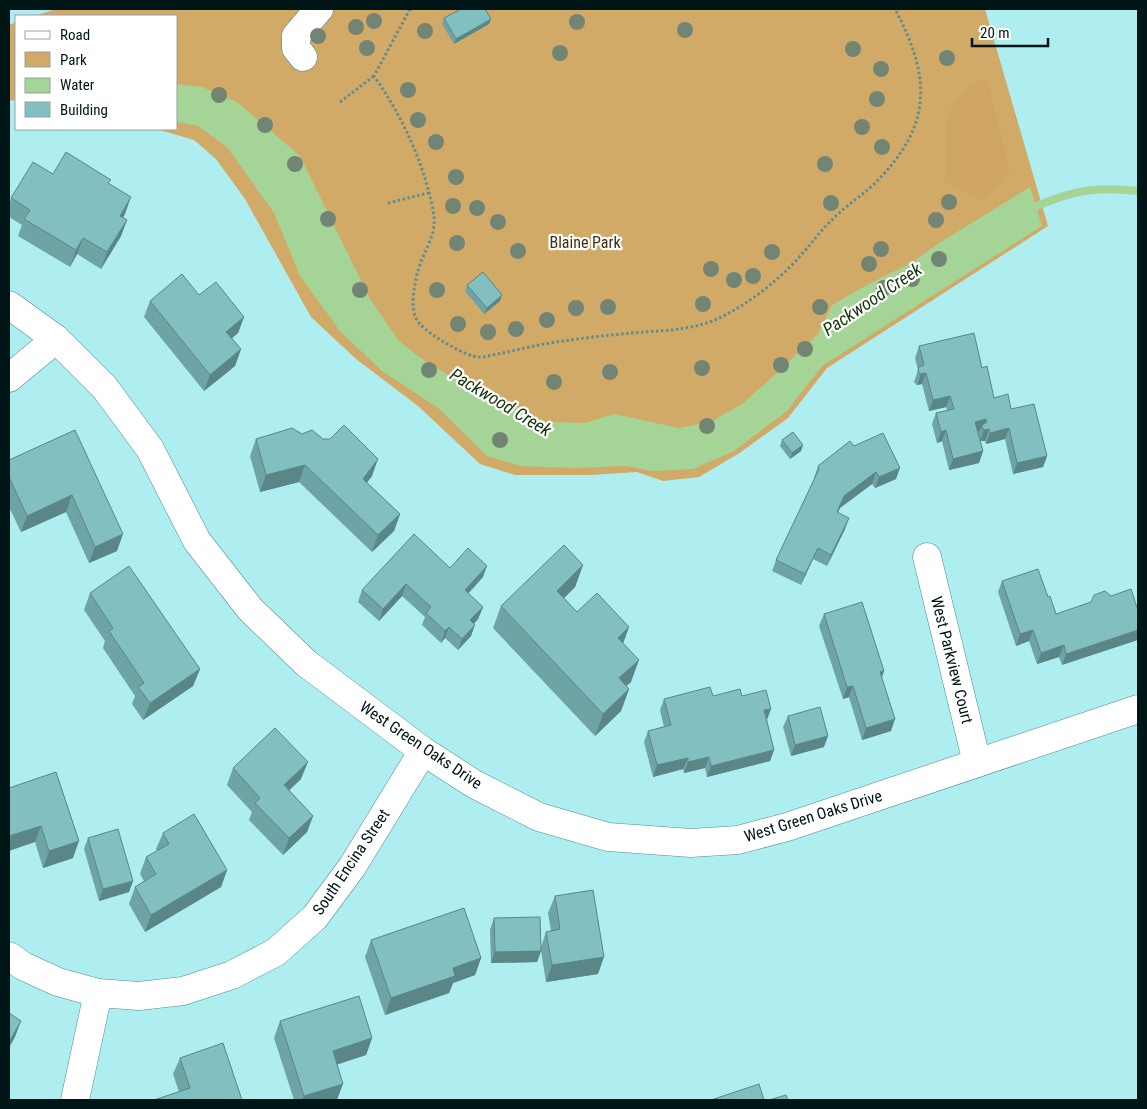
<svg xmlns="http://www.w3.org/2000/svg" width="1147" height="1109" font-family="'Roboto Condensed',sans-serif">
  <rect width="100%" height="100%" fill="#aeeef0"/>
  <!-- green -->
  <g fill="#d2aa68">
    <path d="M56 9H985L1048 226 827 368 788 418 738 454 699 477 663 481 637 472 591 475H515L480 464 418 406 356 359 311 317 245 199 216 159 194 140 156 129H176V16H34Z"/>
    <path d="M16 22V101L9 100V25Z"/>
  </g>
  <!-- forest -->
  <path fill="#cea561" d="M981 79 988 81 1010 170 983 201 945 183 947 120 953 103Z"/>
  <!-- water -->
  <path fill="#a4d496" d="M176 84 202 87 237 102 300 156 370 299 399 341 422 359 466 386 547 422 585 423 614 414 679 428 712 421 742 404 776 374 818 334 832 305 865 286 911 263 939 243 1030 187 1042 226 822 366 787 411 734 451 693 469 653 471 626 466 574 468 520 466 487 456 438 408 382 371 340 331 300 276 274 213 227 147 198 126 176 122Z"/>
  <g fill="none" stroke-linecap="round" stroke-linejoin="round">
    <!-- stream -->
    <path stroke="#a4d496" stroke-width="8" d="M1028 210C1070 191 1093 186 1138 191"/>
    <defs>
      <g id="minor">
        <path d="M303 57 296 48V36L319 9"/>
        <path d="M9 305 56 339 105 388 150 449 197 541 250 609 306 663 423 751 474 784 539 817 608 837 691 843 738 840 787 827 1138 709"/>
        <path d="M9 378 56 339"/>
        <path d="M927 557 977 763"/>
        <path d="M9 956 23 966 58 982 98 993 139 996 183 991 232 975 276 952 315 917 352 867 423 751"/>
        <path d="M75 1100 98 993"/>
      </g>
    </defs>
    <!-- minor casing -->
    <use href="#minor" stroke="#4f8d8f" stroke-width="29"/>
    <!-- path -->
    <g stroke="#618d8f" stroke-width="3" stroke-dasharray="2.5 2.5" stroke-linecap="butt">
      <path d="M410 9 374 76C400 113 419 153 430 196 432 205 435 216 434 225 433 238 425 251 421 262 416 275 414 287 413 301 413 309 414 318 420 324 428 334 466 357 479 357 487 357 495 354 503 353 520 349 538 345 556 342 585 338 615 334 644 332 672 330 700 329 725 315 754 300 781 278 802 254 812 243 820 231 831 221 845 206 862 196 876 182 933 125 931 77 895 9"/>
      <path d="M340 102 374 76"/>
      <path d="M388 203 428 193"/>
    </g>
    <!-- minor -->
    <use href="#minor" stroke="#fff" stroke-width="28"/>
  </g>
  <!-- trees -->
  <g fill="#728575">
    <circle cx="374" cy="21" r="8"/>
    <circle cx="577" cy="22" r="8"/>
    <circle cx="356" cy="27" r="8"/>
    <circle cx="685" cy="30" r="8"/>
    <circle cx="425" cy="31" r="8"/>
    <circle cx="318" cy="36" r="8"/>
    <circle cx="367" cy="48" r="8"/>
    <circle cx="853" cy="49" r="8"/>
    <circle cx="560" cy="53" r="8"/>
    <circle cx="947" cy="58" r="8"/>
    <circle cx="881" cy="69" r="8"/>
    <circle cx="408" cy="90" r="8"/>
    <circle cx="219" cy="95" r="8"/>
    <circle cx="877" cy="99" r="8"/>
    <circle cx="418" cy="120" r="8"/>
    <circle cx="265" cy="125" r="8"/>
    <circle cx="862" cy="127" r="8"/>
    <circle cx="436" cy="142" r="8"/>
    <circle cx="882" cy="147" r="8"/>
    <circle cx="295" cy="164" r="8"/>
    <circle cx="825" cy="164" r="8"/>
    <circle cx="456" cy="177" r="8"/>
    <circle cx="949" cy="202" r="8"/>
    <circle cx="831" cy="203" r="8"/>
    <circle cx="453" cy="206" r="8"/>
    <circle cx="477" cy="208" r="8"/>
    <circle cx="328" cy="219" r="8"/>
    <circle cx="936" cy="220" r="8"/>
    <circle cx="498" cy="222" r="8"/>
    <circle cx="457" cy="243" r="8"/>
    <circle cx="881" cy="249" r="8"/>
    <circle cx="518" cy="251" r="8"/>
    <circle cx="772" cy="252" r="8"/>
    <circle cx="939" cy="259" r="8"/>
    <circle cx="869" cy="264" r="8"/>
    <circle cx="711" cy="269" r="8"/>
    <circle cx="753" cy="276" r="8"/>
    <circle cx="912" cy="279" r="8"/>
    <circle cx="734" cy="280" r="8"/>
    <circle cx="884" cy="288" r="8"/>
    <circle cx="360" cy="290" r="8"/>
    <circle cx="437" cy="290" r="8"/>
    <circle cx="703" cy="304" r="8"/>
    <circle cx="608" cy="307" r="8"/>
    <circle cx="820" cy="307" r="8"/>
    <circle cx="576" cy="308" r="8"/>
    <circle cx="547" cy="320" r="8"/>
    <circle cx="458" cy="324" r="8"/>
    <circle cx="516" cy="329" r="8"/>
    <circle cx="488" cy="332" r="8"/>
    <circle cx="805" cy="349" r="8"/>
    <circle cx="781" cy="365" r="8"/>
    <circle cx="702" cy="368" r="8"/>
    <circle cx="429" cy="370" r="8"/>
    <circle cx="610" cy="372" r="8"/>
    <circle cx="554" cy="382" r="8"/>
    <circle cx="707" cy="426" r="8"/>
    <circle cx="500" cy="440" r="8"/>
  </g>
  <!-- wall -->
  <g fill="#6fa4a6">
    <path d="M444 18 491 19 489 24 454 44 442 24Z"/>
    <path d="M53 174 109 184 125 214 123 217 127 220 121 236 101 269 77 254 70 267 18 236 22 225 9 217V206L11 198Z"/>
    <path d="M467 285 500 301 484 314 465 291Z"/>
    <path d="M199 295 244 317 238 333 232 338 241 349 235 366 204 391 144 317 150 301Z"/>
    <path d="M919 346 982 368 994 398 1011 409 1047 456 1043 467 1013 474 1005 439 986 444 985 441H980L983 451 979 463 949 470 942 441 937 443 932 424 936 413 947 410 946 407 929 411 922 384 917 385 914 382 918 370 915 358Z"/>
    <path d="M75 430 117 551 89 563 66 512 21 532 9 507V460Z"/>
    <path d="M302 434 323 439 372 476 367 483 400 514 394 531 372 552 299 482 260 492 250 456 256 439Z"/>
    <path d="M782 440 803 445 801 451 790 459 780 446Z"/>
    <path d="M854 446 896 479 875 488 872 484 840 508 838 512 845 529 827 566 813 559 801 585 772 571 776 560 815 479 814 478 818 466Z"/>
    <path d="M583 565 575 587 564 598 577 612 629 627 623 643 631 682 626 686 629 689 621 711 595 736 493 628 501 606Z"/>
    <path d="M450 568 483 577 468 594 483 607 478 619 474 624 471 636 458 650 445 638 441 643 422 625 425 617 402 596 379 621 358 602 362 590Z"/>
    <path d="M1002 581 1048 597 1056 614 1091 602 1062 665 1059 657 1037 664 1029 641 1016 646 998 592Z"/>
    <path d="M90 593 200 669 193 686 143 720 132 704 135 696 103 648 105 641 84 610Z"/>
    <path d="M824 614 884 671 882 678 891 731 862 740 849 697 843 699 819 626Z"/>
    <path d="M713 696H742L767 720 774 750 770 761 707 777 705 768 684 773 683 769 653 777 644 742 648 731 664 727 660 710 664 699Z"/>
    <path d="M788 716 824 747 791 756 783 727Z"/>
    <path d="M233 768 301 779 289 790 313 816 307 832 283 855 249 820 252 812 227 785Z"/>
    <path d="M9 788 73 858 43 868 35 842Z"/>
    <path d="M163 833 227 870 221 887 145 932 129 904 135 887 144 881 140 874 146 857 157 851 156 849Z"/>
    <path d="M88 838 133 881 129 892 99 901 84 849Z"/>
    <path d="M555 896 598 974 546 982 541 951 537 962 491 963 490 930 494 918 541 947 546 932 551 931 548 913Z"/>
    <path d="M371 940 481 958 475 975 453 983 449 993 385 1015 365 957Z"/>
    <path d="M280 1021 372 1038 366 1055 337 1064V1100H294L274 1038Z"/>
    <path d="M180 1058 242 1100 179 1092 173 1074Z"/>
  </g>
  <!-- shaded-wall -->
  <g fill="#5a8687">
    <path d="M491 19 489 24 454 44 456 39Z"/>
    <path d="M131 197 125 214 114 233 120 216Z"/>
    <path d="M127 220 121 236 101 269 107 252Z"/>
    <path d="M83 238 77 254 70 267 76 250Z"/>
    <path d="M502 295 500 301 484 314 487 308Z"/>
    <path d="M244 317 238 333 220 348 226 332Z"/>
    <path d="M241 349 235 366 204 391 210 375Z"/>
    <path d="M926 373 922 384 917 385 921 374Z"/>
    <path d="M950 396 946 407 929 411 933 400Z"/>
    <path d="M986 419 983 428 982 425 980 431 971 433 975 422Z"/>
    <path d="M1009 428 1005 439 986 444 990 433Z"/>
    <path d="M989 429 985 441H980L984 430Z"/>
    <path d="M946 430 942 441 937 443 941 432Z"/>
    <path d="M803 445 801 451 790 459 792 453Z"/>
    <path d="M983 451 979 463 949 470 953 459Z"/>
    <path d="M1047 456 1043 467 1013 474 1017 463Z"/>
    <path d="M378 459 372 476 356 495 363 479Z"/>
    <path d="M305 465 299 482 260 492 266 475Z"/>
    <path d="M900 468 896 479 875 488 879 477Z"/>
    <path d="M876 472 872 484 840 508 833 523 837 512 844 496Z"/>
    <path d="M72 495 66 512 21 532 27 516Z"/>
    <path d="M400 514 394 531 372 552 378 535Z"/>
    <path d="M849 518 845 529 827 566 831 555Z"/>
    <path d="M123 534 117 551 89 563 95 547Z"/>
    <path d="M818 548 813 559 801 585 805 574Z"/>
    <path d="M583 565 575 587 549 613 557 591Z"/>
    <path d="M487 566 483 577 460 602 465 590Z"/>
    <path d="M406 584 402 596 379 621 383 609Z"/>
    <path d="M483 607 478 619 466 632 470 620Z"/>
    <path d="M475 625 471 636 458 650 462 639Z"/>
    <path d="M449 627 445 638 441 643 445 631Z"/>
    <path d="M629 627 621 649 618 638Z"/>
    <path d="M1033 630 1029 641 1016 646 1020 634Z"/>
    <path d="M1138 630V640L1062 665 1066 654Z"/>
    <path d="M1064 645 1059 657 1037 664 1041 653Z"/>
    <path d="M639 660 631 682 611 700 619 678Z"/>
    <path d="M200 669 193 686 143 720 150 703Z"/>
    <path d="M884 671 880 682V672Z"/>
    <path d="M853 686 849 697 843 699 847 687Z"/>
    <path d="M629 689 621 711 595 736 603 714Z"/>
    <path d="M771 709 767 720 764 710Z"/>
    <path d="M895 719 891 731 862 740 866 728Z"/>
    <path d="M828 736 824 747 791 756 795 745Z"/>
    <path d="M774 750 770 761 707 777 711 766Z"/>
    <path d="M709 757 705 768 684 773 688 762Z"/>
    <path d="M688 758 683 769 653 777 657 765Z"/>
    <path d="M308 762 301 779 278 801 284 785Z"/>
    <path d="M313 816 307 832 283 855 289 838Z"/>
    <path d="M41 826 35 842 9 851V836Z"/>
    <path d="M79 841 73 858 43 868 49 851Z"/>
    <path d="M227 870 221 887 145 932 151 915Z"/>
    <path d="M133 881 129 892 99 901 103 889Z"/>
    <path d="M541 951 537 962 491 963 495 952Z"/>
    <path d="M604 957 598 974 546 982 552 965Z"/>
    <path d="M481 958 475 975 453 983 449 993 385 1015 391 998 453 968Z"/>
    <path d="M21 1021 15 1037 9 1048V1042Z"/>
    <path d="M372 1038 366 1055 327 1068 333 1051Z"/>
    <path d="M343 1084 337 1100H302L304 1096Z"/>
  </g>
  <!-- building -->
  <g fill="#81bfc1" stroke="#5a8687">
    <path d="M461 9H485L491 19 456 39 444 18Z"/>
    <path d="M66 152 111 180 108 183 131 197 120 216 127 220 107 252 83 238 76 250 24 219 30 210 11 198 33 162 53 174Z"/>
    <path d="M483 272 502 295 487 308 467 285Z"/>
    <path d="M182 274 199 295 216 282 244 317 226 332 241 349 210 375 150 301Z"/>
    <path d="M974 333 982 368 987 366 994 398 1008 394 1011 409 1034 404 1047 456 1017 463 1009 428 990 433 989 429 984 430 982 427V425L987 422 986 419 975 422 983 451 953 459 946 430 941 432 936 413 954 409 950 396 933 400 926 373 921 374 918 371 919 367 924 365 919 346Z"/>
    <path d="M344 425 378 459 363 479 400 514 378 535 305 465 266 475 256 439 292 428 302 434 312 430 323 439H330Z"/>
    <path d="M75 430 123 534 95 547 72 495 27 516 9 477V460Z"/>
    <path d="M793 432 803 445 792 453 782 440Z"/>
    <path d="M883 433 900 468 879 477 876 472 844 496 837 512 849 518 831 555 818 548 805 574 776 560 819 469 818 466 850 441 854 446Z"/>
    <path d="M414 534 450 568 468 548 487 566 465 590 483 607 470 620 475 625 462 639 449 627 445 631 426 613 431 607 406 584 383 609 362 590Z"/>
    <path d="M564 545 583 565 557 591 577 612 597 593 629 627 618 638 639 660 619 678 629 689 603 714 501 606Z"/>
    <path d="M129 566 200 669 150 703 138 687 144 683 109 631 113 628 90 593Z"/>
    <path d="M1038 569 1048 597 1050 596 1056 614 1091 602 1094 595 1105 591 1111 596 1131 589 1138 611V630L1066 654 1064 645 1041 653 1033 630 1020 634 1002 581Z"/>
    <path d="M862 602 884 671 880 672 895 719 866 728 853 686 847 687 824 614Z"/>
    <path d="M710 687 713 696 740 689 742 696 766 690 771 709 764 710 774 750 711 766 709 757 688 762V758L657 765 648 731 671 725 664 699Z"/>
    <path d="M820 707 828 736 795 745 788 716Z"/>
    <path d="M275 728 308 762 284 785 313 816 289 838 255 803 260 798 233 768Z"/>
    <path d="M56 772 79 841 49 851 41 826 9 836V788Z"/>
    <path d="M194 814 227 870 151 915 135 887 156 874 146 857 169 844 163 833Z"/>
    <path d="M118 829 133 881 103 889 88 838Z"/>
    <path d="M593 890 604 957 552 965 546 932 560 929 555 896Z"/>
    <path d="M464 908 481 958 453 968 455 976 391 998 371 940Z"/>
    <path d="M540 917 541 951 495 952 494 918Z"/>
    <path d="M359 996 372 1038 333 1051 343 1084 304 1096 280 1021Z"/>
    <path d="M9 1013 21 1021 9 1042Z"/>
    <path d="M223 1043 242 1100H154L190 1088 180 1058Z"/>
    <path d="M759 1084 764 1100H711Z"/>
    <path d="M786 1095 788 1100H769Z"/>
  </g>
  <g text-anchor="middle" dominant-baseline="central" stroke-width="4.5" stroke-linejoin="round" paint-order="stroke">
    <!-- park labels -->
    <g font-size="16" fill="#412f11" stroke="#fff">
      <text x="585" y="242">Blaine Park</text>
    </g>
    <!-- street labels -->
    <g font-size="16" fill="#001516" stroke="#fff">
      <text transform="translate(952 660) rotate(76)">West Parkview Court</text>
      <text transform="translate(421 745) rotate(34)">West Green Oaks Drive</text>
      <text transform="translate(813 816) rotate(-17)">West Green Oaks Drive</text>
      <text transform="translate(351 862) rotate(-56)">South Encina Street</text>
    </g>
    <!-- water labels -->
    <g font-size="18" font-style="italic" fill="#15350a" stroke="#fff">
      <text transform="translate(872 299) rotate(-34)">Packwood Creek</text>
      <text transform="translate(501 402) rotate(31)">Packwood Creek</text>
    </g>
  </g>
  <!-- border -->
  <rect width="1147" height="1109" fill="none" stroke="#001516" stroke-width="20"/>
  <!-- legend -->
  <rect x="15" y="15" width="162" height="115" fill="#ffffff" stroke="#99a1a2"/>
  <rect x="25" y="31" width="25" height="8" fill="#ffffff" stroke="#99a1a2"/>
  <text x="60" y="40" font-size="15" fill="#001516">Road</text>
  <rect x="25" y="52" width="25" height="15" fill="#d2aa68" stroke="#99a1a2"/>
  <text x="60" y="65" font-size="15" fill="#001516">Park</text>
  <rect x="25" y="78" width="25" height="15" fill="#a4d496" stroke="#99a1a2"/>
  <text x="60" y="90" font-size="15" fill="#001516">Water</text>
  <rect x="25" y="102" width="25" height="15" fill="#81bfc1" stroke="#99a1a2"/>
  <text x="60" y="115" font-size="15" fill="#001516">Building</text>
  <!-- scale -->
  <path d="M972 38v8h76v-8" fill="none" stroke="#001516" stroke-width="2.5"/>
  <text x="980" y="38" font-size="15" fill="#001516" stroke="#ffffff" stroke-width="4" paint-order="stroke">20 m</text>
</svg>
